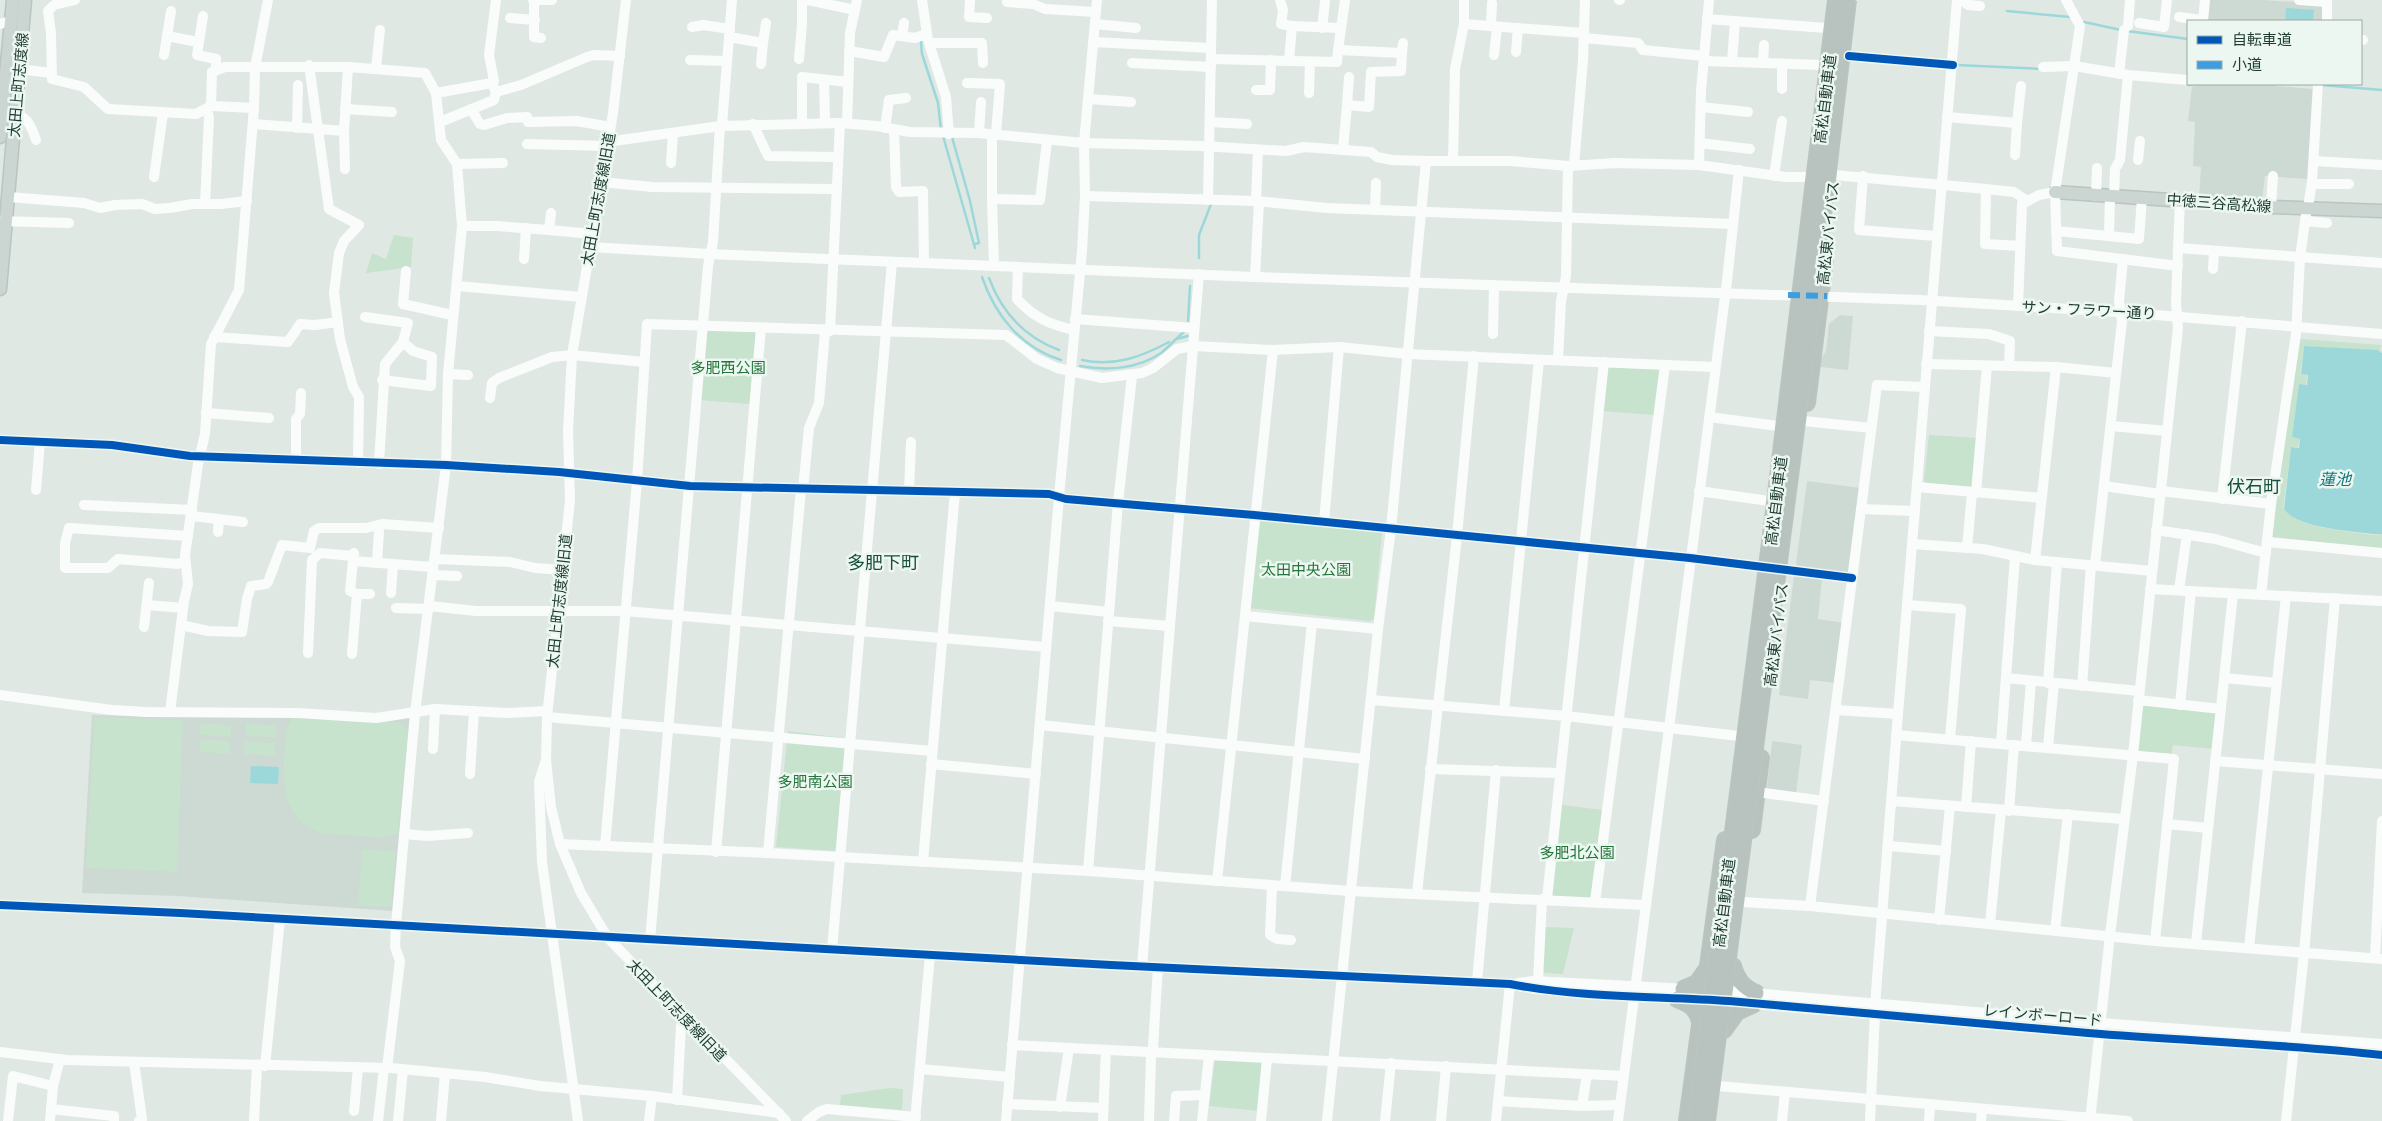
<svg xmlns="http://www.w3.org/2000/svg" width="2382" height="1121" font-family="'PT Sans Narrow','Noto Sans JP',sans-serif">
  <rect width="100%" height="100%" fill="#e0e8e4"/>
  <!-- built -->
  <g fill="#cdd9d3">
    <path d="M2208 0H2263L2324 4 2322 21H2206Z"/>
    <path d="M2201 84H2274L2275 86 2314 89 2309 179 2265 176 2262 202 2199 197 2201 167 2193 166 2195 122 2188 121 2192 87Z"/>
    <path d="M1840 315 1853 316 1848 370 1820 367 1821 359 1826 351 1829 324Z"/>
    <path d="M1807 481 1861 488 1850 573 1799 567 1796 564Z"/>
    <path d="M1794 576 1822 578 1818 619 1844 623 1836 683 1810 680 1808 699 1779 695Z"/>
    <path d="M92 715 188 717H411L393 911 178 896 82 893Z"/>
    <path d="M1772 741 1802 745 1796 794 1770 791 1767 788Z"/>
  </g>
  <!-- green -->
  <g fill="#c7e2cd">
    <path d="M394 235 413 238 411 267 366 273 372 253 386 259Z"/>
    <path d="M709 330 755 332 757 334 750 404 700 400 705 334Z"/>
    <path d="M2300 339 2382 345 2380 349 2382 352 2304 346 2300 374 2307 375 2306 385 2299 384 2292 437 2300 439 2298 447H2291L2283 508C2296 529 2349 531 2372 535L2382 534V549L2272 537 2297 341Z"/>
    <path d="M1606 364 1660 368 1654 415 1602 411Z"/>
    <path d="M1929 435 1978 438 1974 485 1970 487 1927 483 1924 481Z"/>
    <path d="M1263 519 1382 532 1374 619 1370 621 1249 608 1259 521Z"/>
    <path d="M2145 705 2217 713 2213 749 2173 745 2171 756 2140 752 2135 750 2140 707Z"/>
    <path d="M94 717 183 720 177 872 86 868Z"/>
    <path d="M292 718 401 722 408 731 398 832C388 841 373 837 361 836 348 835 332 836 319 832 287 823 282 787 284 759 285 744 284 731 292 718Z"/>
    <path d="M201 723 231 725V737L200 735Z"/>
    <path d="M246 724 277 725 276 738 246 736Z"/>
    <path d="M788 731 852 739 837 851 776 847Z"/>
    <path d="M200 739 230 741V754L199 752Z"/>
    <path d="M245 741 275 743V756L244 754Z"/>
    <path d="M1562 805 1603 810 1590 899 1556 898 1551 894Z"/>
    <path d="M362 849 396 851 391 907 358 906Z"/>
    <path d="M1544 927 1574 928 1563 974 1545 973 1541 970Z"/>
    <path d="M1215 1060 1261 1062 1264 1066 1259 1111 1209 1106Z"/>
    <path d="M890 1088 903 1089 902 1110 840 1105 841 1095Z"/>
  </g>
  <!-- water -->
  <g fill="#9cd8da">
    <path d="M2286 8 2314 10 2313 21H2285Z"/>
    <path d="M2304 346 2377 350 2382 353V534H2372C2349 531 2296 528 2284 509L2291 447 2299 448 2300 439 2292 437 2299 384 2307 385 2308 375 2301 374Z"/>
    <path d="M251 766 279 767 278 784 250 783Z"/>
  </g>
  <g fill="none" stroke-linecap="round" stroke-linejoin="round">
    <!-- stream -->
    <g stroke="#9cd8da" stroke-width="2.5">
      <path d="M2007 11 2070 17"/>
      <path d="M2084 22 2121 30"/>
      <path d="M2127 31 2188 39"/>
      <path d="M921 42 922 54 938 103 941 130"/>
      <path d="M1957 65 2042 69"/>
      <path d="M2189 85 2195 84"/>
      <path d="M2322 85 2382 90"/>
      <path d="M943 136 975 248"/>
      <path d="M952 137 970 201 979 243 975 244"/>
      <path d="M1199 258V235L1211 204"/>
      <path d="M982 277C995 315 1021 348 1061 360"/>
      <path d="M989 278C1002 313 1024 337 1059 350"/>
      <path d="M1188 321 1190 286"/>
      <path d="M1176 339 1188 336"/>
      <path d="M1082 360C1114 367 1141 357 1169 342"/>
      <path d="M1080 366C1107 371 1138 369 1161 353 1169 347 1176 338 1184 332"/>
    </g>
    <defs>
      <g id="major">
        <path d="M0 137 13 0"/>
        <path d="M2055 192 2271 207 2382 211"/>
        <path d="M0 289 25 0"/>
      </g>
      <g id="highway">
        <path d="M1807 403 1825 260"/>
        <path d="M1752 830 1761 758"/>
        <path d="M1733 966C1737 980 1743 987 1756 993"/>
        <path d="M1683 989 1697 983 1706 970"/>
        <path d="M1677 999C1690 1004 1696 1008 1700 1021"/>
        <path d="M1724 1030 1737 1012 1754 1004"/>
        <path d="M1687 1121 1725 840"/>
      </g>
    </defs>
    <!-- major casing -->
    <use href="#major" stroke="#bac5c0" stroke-width="15"/>
    <!-- highway casing -->
    <use href="#highway" stroke="#bac5c0" stroke-width="18"/>
    <!-- minor -->
    <g stroke="#fafcfb" stroke-width="10">
      <path d="M75 0 54 5 48 11 51 33 52 79 84 87 108 109 196 114 211 106 212 72 225 67H348"/>
      <path d="M533 0H552"/>
      <path d="M534 0V37L541 38"/>
      <path d="M626 0 613 113 572 355 568 432 570 500 547 717 546 760 551 807 560 844 581 893 608 938 786 1121"/>
      <path d="M808 0 855 10"/>
      <path d="M922 0 928 40"/>
      <path d="M970 0 969 17 987 18"/>
      <path d="M1280 0 1283 10 1281 24 1292 26"/>
      <path d="M1464 0V24L1584 33"/>
      <path d="M1619 0H1620"/>
      <path d="M1962 0 1968 5 1980 6"/>
      <path d="M2066 0 2080 26 2055 192 2057 251 2178 266"/>
      <path d="M2299 0 2327 2"/>
      <path d="M1007 2 1033 4 1045 9 1096 12"/>
      <path d="M203 16 197 55 216 59V69"/>
      <path d="M2179 17 2203 20"/>
      <path d="M510 18 535 20"/>
      <path d="M1707 19 1826 28"/>
      <path d="M2203 21 2205 0"/>
      <path d="M2327 21V0"/>
      <path d="M2139 23 2164 27 2167 0"/>
      <path d="M0 24 11 21"/>
      <path d="M1095 24 1136 28"/>
      <path d="M1491 26 1492 3"/>
      <path d="M2128 26 2130 0"/>
      <path d="M692 27 703 25 730 29"/>
      <path d="M1322 28 1325 2"/>
      <path d="M167 36 198 42"/>
      <path d="M902 36 904 23"/>
      <path d="M729 37 763 43 766 23"/>
      <path d="M1584 38 1638 43 1643 50 1704 56"/>
      <path d="M2361 40H2363"/>
      <path d="M1093 42 1211 48"/>
      <path d="M1338 50 1345 0"/>
      <path d="M849 51 884 57 893 35 915 38 926 34"/>
      <path d="M1516 52 1518 28"/>
      <path d="M164 55 171 11"/>
      <path d="M1494 55 1497 27"/>
      <path d="M1849 56 1953 65"/>
      <path d="M799 59 802 24V0"/>
      <path d="M1211 59 1337 62 1338 50 1402 53 1403 43"/>
      <path d="M690 60 727 61"/>
      <path d="M1289 60 1292 26 1340 28"/>
      <path d="M1704 61 1822 65"/>
      <path d="M1732 62 1735 21"/>
      <path d="M1132 63 1211 67"/>
      <path d="M1763 63 1764 45"/>
      <path d="M761 64 763 43"/>
      <path d="M309 65 329 209 359 225 344 241 339 253 334 293 340 339 353 387 359 397 358 463"/>
      <path d="M2043 67 2074 66 2128 75 2188 80"/>
      <path d="M376 68 380 30"/>
      <path d="M19 69 51 73"/>
      <path d="M2119 74 2124 30"/>
      <path d="M802 77 848 82"/>
      <path d="M824 80 825 122"/>
      <path d="M802 82V123"/>
      <path d="M492 83 494 81 489 55 496 0"/>
      <path d="M967 83 1000 84 996 134"/>
      <path d="M1782 89V64"/>
      <path d="M1256 90H1270L1271 60"/>
      <path d="M496 92 521 85 587 57 594 55 620 56"/>
      <path d="M436 93 492 83 496 92 494 100 440 122"/>
      <path d="M1309 93 1310 62"/>
      <path d="M1089 99 1131 102"/>
      <path d="M1347 105 1349 77"/>
      <path d="M211 106 254 108"/>
      <path d="M1701 107 1748 112"/>
      <path d="M345 109 392 112"/>
      <path d="M471 109 480 124 484 125 507 118 527 117 528 122 577 121 610 127"/>
      <path d="M16 114C29 119 32 128 36 140"/>
      <path d="M1947 117 2017 123 2015 155"/>
      <path d="M1210 122 1247 124"/>
      <path d="M847 123 850 33 857 0"/>
      <path d="M2017 123 2021 86"/>
      <path d="M253 124 344 131 348 67 425 73 436 93 441 140 457 164 462 226 448 374 446 465 415 713 396 925 395 947 400 961 387 1068"/>
      <path d="M753 124 768 156 838 157"/>
      <path d="M722 125 732 0"/>
      <path d="M297 128 298 85"/>
      <path d="M885 128 889 100 906 98"/>
      <path d="M894 130 896 187 899 192 923 191 924 263"/>
      <path d="M344 131 345 169"/>
      <path d="M979 133 981 102"/>
      <path d="M949 134 946 97 929 43H982L983 63"/>
      <path d="M992 134V199L1040 200 1047 141"/>
      <path d="M607 142 720 126 840 123 877 126 910 132 979 133 1084 143 1202 146 1286 151 1304 147 1371 152 1377 157 1392 160 1426 161H1510L1568 166 1615 163 1699 165 1786 177H1809"/>
      <path d="M1700 143 1750 149"/>
      <path d="M527 144 607 146"/>
      <path d="M1343 150 1347 105 1369 107 1371 72 1401 71 1402 53"/>
      <path d="M2138 160 2140 141"/>
      <path d="M1453 161 1455 69 1464 24"/>
      <path d="M2314 161 2382 165"/>
      <path d="M671 163 673 133"/>
      <path d="M457 164 503 163"/>
      <path d="M1574 165 1583 60 1585 0"/>
      <path d="M1699 165 1701 91 1709 0"/>
      <path d="M1834 175 1986 189 2014 192 2027 201"/>
      <path d="M1774 176 1782 121"/>
      <path d="M1863 176 1859 230 1936 236"/>
      <path d="M154 177 163 113"/>
      <path d="M601 182 652 187 836 189"/>
      <path d="M2312 184H2349"/>
      <path d="M1986 189 1985 244 2020 246"/>
      <path d="M1085 196 1256 201 1327 208 1733 224"/>
      <path d="M2096 196 2097 168"/>
      <path d="M9 197 84 203 100 208 115 205 142 204 155 209 170 208 192 204H221L247 201"/>
      <path d="M2114 197 2115 169 2120 160 2128 75"/>
      <path d="M992 199 994 266"/>
      <path d="M1208 200 1212 0"/>
      <path d="M1256 201 1258 150"/>
      <path d="M205 204 209 117 207 110"/>
      <path d="M2271 207 2273 176"/>
      <path d="M2308 207 2312 182 2318 84"/>
      <path d="M1375 210 1376 183"/>
      <path d="M551 213 549 230 592 234"/>
      <path d="M0 221 69 223"/>
      <path d="M2305 221 2327 223"/>
      <path d="M462 226H496L549 230"/>
      <path d="M2056 231 2139 239 2142 198"/>
      <path d="M2109 236 2110 197"/>
      <path d="M590 247 710 254 1255 277 1920 300 2120 312 2382 334"/>
      <path d="M2178 248 2382 263"/>
      <path d="M524 259 526 228"/>
      <path d="M1018 267 1017 299C1035 318 1048 324 1074 330"/>
      <path d="M2213 269 2214 251"/>
      <path d="M406 271 403 304 452 315"/>
      <path d="M1255 277 1259 202"/>
      <path d="M458 286 581 297"/>
      <path d="M2018 306 2022 204 2039 195 2055 192"/>
      <path d="M365 317 408 323 403 342 385 364 379 464"/>
      <path d="M1075 319 1194 328"/>
      <path d="M830 331 840 123"/>
      <path d="M1929 331 1989 334 2010 341 2009 366"/>
      <path d="M1493 334 1494 286"/>
      <path d="M214 337 288 342 300 324 315 325 338 322"/>
      <path d="M1558 360 1561 301 1566 276 1568 166"/>
      <path d="M1926 364 2056 367 2116 373"/>
      <path d="M448 374 468 375"/>
      <path d="M382 380 431 386 432 357 413 351 403 342"/>
      <path d="M1924 387 1877 385 1810 906 2155 941 2382 959"/>
      <path d="M490 398 492 383 499 378 552 357 572 355 644 362"/>
      <path d="M206 413 269 418"/>
      <path d="M1709 417 1778 426"/>
      <path d="M1804 421 1871 428"/>
      <path d="M2111 426 2167 431"/>
      <path d="M0 440 112 445 190 456 446 465 559 472 690 486 1049 494 1066 499 1254 515 1690 558 1852 578"/>
      <path d="M296 460V419L300 414 301 393"/>
      <path d="M2104 486 2160 494"/>
      <path d="M1917 487 2042 498"/>
      <path d="M803 489 809 428 819 403 825 331"/>
      <path d="M36 490 40 441"/>
      <path d="M909 491 911 442"/>
      <path d="M1699 491 1769 501"/>
      <path d="M2161 491 2271 504"/>
      <path d="M1976 493 1987 366"/>
      <path d="M2222 499 2242 321"/>
      <path d="M84 505 192 510"/>
      <path d="M1861 509 1915 511"/>
      <path d="M192 516 243 522"/>
      <path d="M1324 522 1339 347"/>
      <path d="M2156 530 2215 539 2266 553"/>
      <path d="M218 532 219 519"/>
      <path d="M2268 542 2382 553"/>
      <path d="M1912 544 1983 549 2035 560 2152 571"/>
      <path d="M1967 548 1972 493"/>
      <path d="M354 553 353 561 433 567"/>
      <path d="M435 559 510 562 535 568 564 570"/>
      <path d="M2035 560 2056 367"/>
      <path d="M185 561 178 564 118 559 108 568H65V543L69 528 188 536"/>
      <path d="M377 563 379 531"/>
      <path d="M2095 565 2122 321 2119 301 2123 259"/>
      <path d="M433 575 457 576"/>
      <path d="M2150 589 2382 601"/>
      <path d="M2179 590 2187 534"/>
      <path d="M391 593 393 565"/>
      <path d="M357 594H370"/>
      <path d="M2261 595 2271 504 2296 334 2300 258 2307 207"/>
      <path d="M147 605 183 608"/>
      <path d="M1907 605 1961 609 1950 739"/>
      <path d="M429 606 476 611H625L1046 647"/>
      <path d="M1050 606 1109 612"/>
      <path d="M396 608 429 609"/>
      <path d="M1245 616 1378 629"/>
      <path d="M1108 621 1170 626"/>
      <path d="M181 625 208 631 242 632 247 599 251 586 266 584 268 582 282 545 310 548 314 531 319 528H366L382 524 439 528"/>
      <path d="M144 627 149 583"/>
      <path d="M308 653 312 560 320 553 353 556"/>
      <path d="M352 654 357 594 350 591 353 561"/>
      <path d="M2006 678 2139 691"/>
      <path d="M2224 678 2277 683"/>
      <path d="M2048 683 2057 562"/>
      <path d="M2082 686 2091 565"/>
      <path d="M0 695 112 710 146 712 298 713 376 718 435 709 507 713 547 711"/>
      <path d="M1371 700 1566 716 1739 736"/>
      <path d="M2138 700 2221 709"/>
      <path d="M2180 705 2191 591"/>
      <path d="M1837 710 1898 714"/>
      <path d="M1504 711 1539 360"/>
      <path d="M170 712 184 601 188 584 185 555 198 464 205 434 211 344 239 290 254 108 255 68 268 0"/>
      <path d="M547 717 932 751"/>
      <path d="M1040 725 1365 759"/>
      <path d="M1896 735 2174 759 2155 941"/>
      <path d="M2001 743 2015 557"/>
      <path d="M2026 745 2031 681"/>
      <path d="M2048 747 2054 683"/>
      <path d="M433 749 435 709"/>
      <path d="M2215 761 2382 774"/>
      <path d="M545 763 539 782 542 862 578 1121"/>
      <path d="M931 764 1036 774"/>
      <path d="M1430 769 1560 773"/>
      <path d="M470 774 474 711"/>
      <path d="M1757 792 1824 801"/>
      <path d="M1892 801 2123 819"/>
      <path d="M1966 807 1971 741"/>
      <path d="M2009 811 2014 745"/>
      <path d="M2167 824 2208 828"/>
      <path d="M404 834 428 836 468 833"/>
      <path d="M560 844 768 853 1088 871 1350 891 1644 905"/>
      <path d="M605 846 637 481 647 324 1006 335 1037 359 1057 368 1102 378 1142 373 1153 368 1177 349 1193 346 1273 350 1339 347 1408 354 1715 367"/>
      <path d="M1889 846 1946 851"/>
      <path d="M716 852 761 328"/>
      <path d="M768 853 801 489"/>
      <path d="M923 862 955 492"/>
      <path d="M1088 871 1118 503 1132 376"/>
      <path d="M1217 881 1273 350"/>
      <path d="M1272 886 1270 935 1277 939 1291 940"/>
      <path d="M1285 886 1312 623"/>
      <path d="M1417 893 1457 536 1474 356"/>
      <path d="M1547 899 1604 362"/>
      <path d="M1595 902 1665 365"/>
      <path d="M1742 902 1810 906"/>
      <path d="M0 905 180 913 1111 965 1510 984 1534 989 1683 999"/>
      <path d="M1939 920 1950 806"/>
      <path d="M1990 924 2001 810"/>
      <path d="M2055 931 2068 814"/>
      <path d="M650 940 708 266 713 242 720 126"/>
      <path d="M2196 943 2233 594"/>
      <path d="M2249 948 2286 596"/>
      <path d="M832 950 892 262"/>
      <path d="M2375 958 2382 821"/>
      <path d="M1142 966 1199 274"/>
      <path d="M1538 981 1542 899"/>
      <path d="M1477 982 1496 770"/>
      <path d="M1518 983 1533 981 1688 989"/>
      <path d="M1718 990 2114 1024 2382 1044"/>
      <path d="M1718 1001 2087 1033 2304 1047 2382 1055"/>
      <path d="M1012 1045 1624 1076"/>
      <path d="M0 1052 67 1060 391 1068 485 1077 540 1086 652 1096 779 1113"/>
      <path d="M134 1062 142 1119 139 1121"/>
      <path d="M265 1066 280 919"/>
      <path d="M920 1069 1010 1077"/>
      <path d="M1718 1086 2128 1121"/>
      <path d="M677 1100 681 1026 686 1020"/>
      <path d="M1498 1101 1582 1106 1620 1105"/>
      <path d="M1007 1104 1103 1108"/>
      <path d="M1582 1106 1587 1074"/>
      <path d="M1060 1107 1069 1048"/>
      <path d="M51 1109 114 1116V1121"/>
      <path d="M354 1111 358 1068"/>
      <path d="M8 1121 13 1076 53 1086"/>
      <path d="M50 1121 53 1086 60 1059"/>
      <path d="M254 1121 257 1066"/>
      <path d="M378 1121 384 1068"/>
      <path d="M398 1121 403 1070"/>
      <path d="M441 1121 445 1073"/>
      <path d="M649 1121 652 1096"/>
      <path d="M807 1121 819 1112 827 1109 916 1117"/>
      <path d="M915 1121 930 955"/>
      <path d="M1006 1121 1059 497 1082 251 1085 196 1084 143 1097 0"/>
      <path d="M1103 1121 1106 1050"/>
      <path d="M1149 1121 1151 1056 1153 1048 1158 967"/>
      <path d="M1174 1121 1176 1096 1205 1095"/>
      <path d="M1202 1121 1209 1056"/>
      <path d="M1261 1121 1267 1059"/>
      <path d="M1327 1121 1378 629 1391 529 1426 161"/>
      <path d="M1385 1121 1391 1063"/>
      <path d="M1441 1121 1446 1066"/>
      <path d="M1496 1121 1510 984"/>
      <path d="M1618 1121 1727 281 1739 170"/>
      <path d="M1782 1121 1785 1092"/>
      <path d="M1870 1121 1876 992 1898 714 1957 0"/>
      <path d="M1929 1121 1930 1105"/>
      <path d="M1981 1121 1982 1109"/>
      <path d="M2090 1121 2110 935 2133 755 2178 328 2176 303 2180 200"/>
      <path d="M2286 1121 2304 953 2335 598"/>
    </g>
    <!-- major -->
    <use href="#major" stroke="#cbd5d1" stroke-width="12"/>
    <!-- highway -->
    <use href="#highway" stroke="#b8c2bf" stroke-width="15"/>
    <defs>
      <g id="highway-bridge">
        <path d="M1696 1121 1771 535 1836 0"/>
        <path d="M1707 1121 1817 266 1848 0"/>
      </g>
    </defs>
    <!-- highway-bridge casing -->
    <use href="#highway-bridge" stroke="#bac5c0" stroke-width="18" stroke-linecap="butt"/>
    <!-- highway-bridge -->
    <use href="#highway-bridge" stroke="#b8c2bf" stroke-width="15"/>
    <!-- quiet -->
    <path stroke="#3c9ee1" stroke-width="6" stroke-dasharray="12 6" stroke-linecap="butt" d="M1788 295 1827 296"/>
    <defs>
      <g id="cycleway">
        <path d="M1849 56 1953 65"/>
        <path d="M0 440 112 445 190 456 446 465 559 472 690 486 1049 494 1066 499 1254 515 1690 558 1852 578"/>
        <path d="M0 905 180 913 1111 965 1510 984C1582 998 1656 996 1729 1001 1849 1011 1968 1023 2088 1033 2186 1041 2284 1044 2382 1055"/>
      </g>
    </defs>
    <!-- cycleway casing -->
    <use href="#cycleway" stroke="#edf7f1" stroke-width="11"/>
    <!-- cycleway -->
    <use href="#cycleway" stroke="#0057b8" stroke-width="8"/>
  </g>
  <g text-anchor="middle" dominant-baseline="central" stroke-width="5" stroke-linejoin="round" paint-order="stroke">
    <!-- street labels -->
    <g font-size="15" fill="#1d3b30" stroke="#edf7f1">
      <text transform="translate(18 85) rotate(-85)">太田上町志度線</text>
      <text transform="translate(1825 99) rotate(-83)">高松自動車道</text>
      <text transform="translate(598 199) rotate(-80)">太田上町志度線旧道</text>
      <text transform="translate(2219 203) rotate(4)">中徳三谷高松線</text>
      <text transform="translate(1828 233) rotate(-84)">高松東バイパス</text>
      <text transform="translate(2089 310) rotate(3)">サン・フラワー通り</text>
      <text transform="translate(1776 501) rotate(-83)">高松自動車道</text>
      <text transform="translate(559 601) rotate(-84)">太田上町志度線旧道</text>
      <text transform="translate(1776 635) rotate(-83)">高松東バイパス</text>
      <text transform="translate(1724 903) rotate(-83)">高松自動車道</text>
      <text transform="translate(677 1010) rotate(46)">太田上町志度線旧道</text>
      <text transform="translate(2043 1015) rotate(5)">レインボーロード</text>
    </g>
    <!-- park labels -->
    <g font-size="15" fill="#24753b" stroke="#edf7f1">
      <text x="728" y="367">多肥西公園</text>
      <text x="1306" y="569">太田中央公園</text>
      <text x="815" y="781">多肥南公園</text>
      <text x="1577" y="852">多肥北公園</text>
    </g>
    <!-- water labels -->
    <g font-size="16" font-style="italic" fill="#13757c" stroke="#edf7f1">
      <text x="2335" y="479">蓮池</text>
    </g>
    <!-- quarter labels -->
    <g font-size="18" fill="#184f3c" stroke="#edf7f1">
      <text x="2254" y="486">伏石町</text>
      <text x="883" y="562">多肥下町</text>
    </g>
  </g>
  <!-- legend -->
  <rect x="2187" y="20" width="175" height="65" fill="#edf7f1" stroke="#9aaca4"/>
  <rect x="2197" y="36" width="25" height="8" fill="#0057b8" stroke="#9aaca4"/>
  <text x="2232" y="45" font-size="15" fill="#1d3b30">自転車道</text>
  <rect x="2197" y="61" width="25" height="8" fill="#3c9ee1" stroke="#9aaca4"/>
  <text x="2232" y="70" font-size="15" fill="#1d3b30">小道</text>
</svg>
